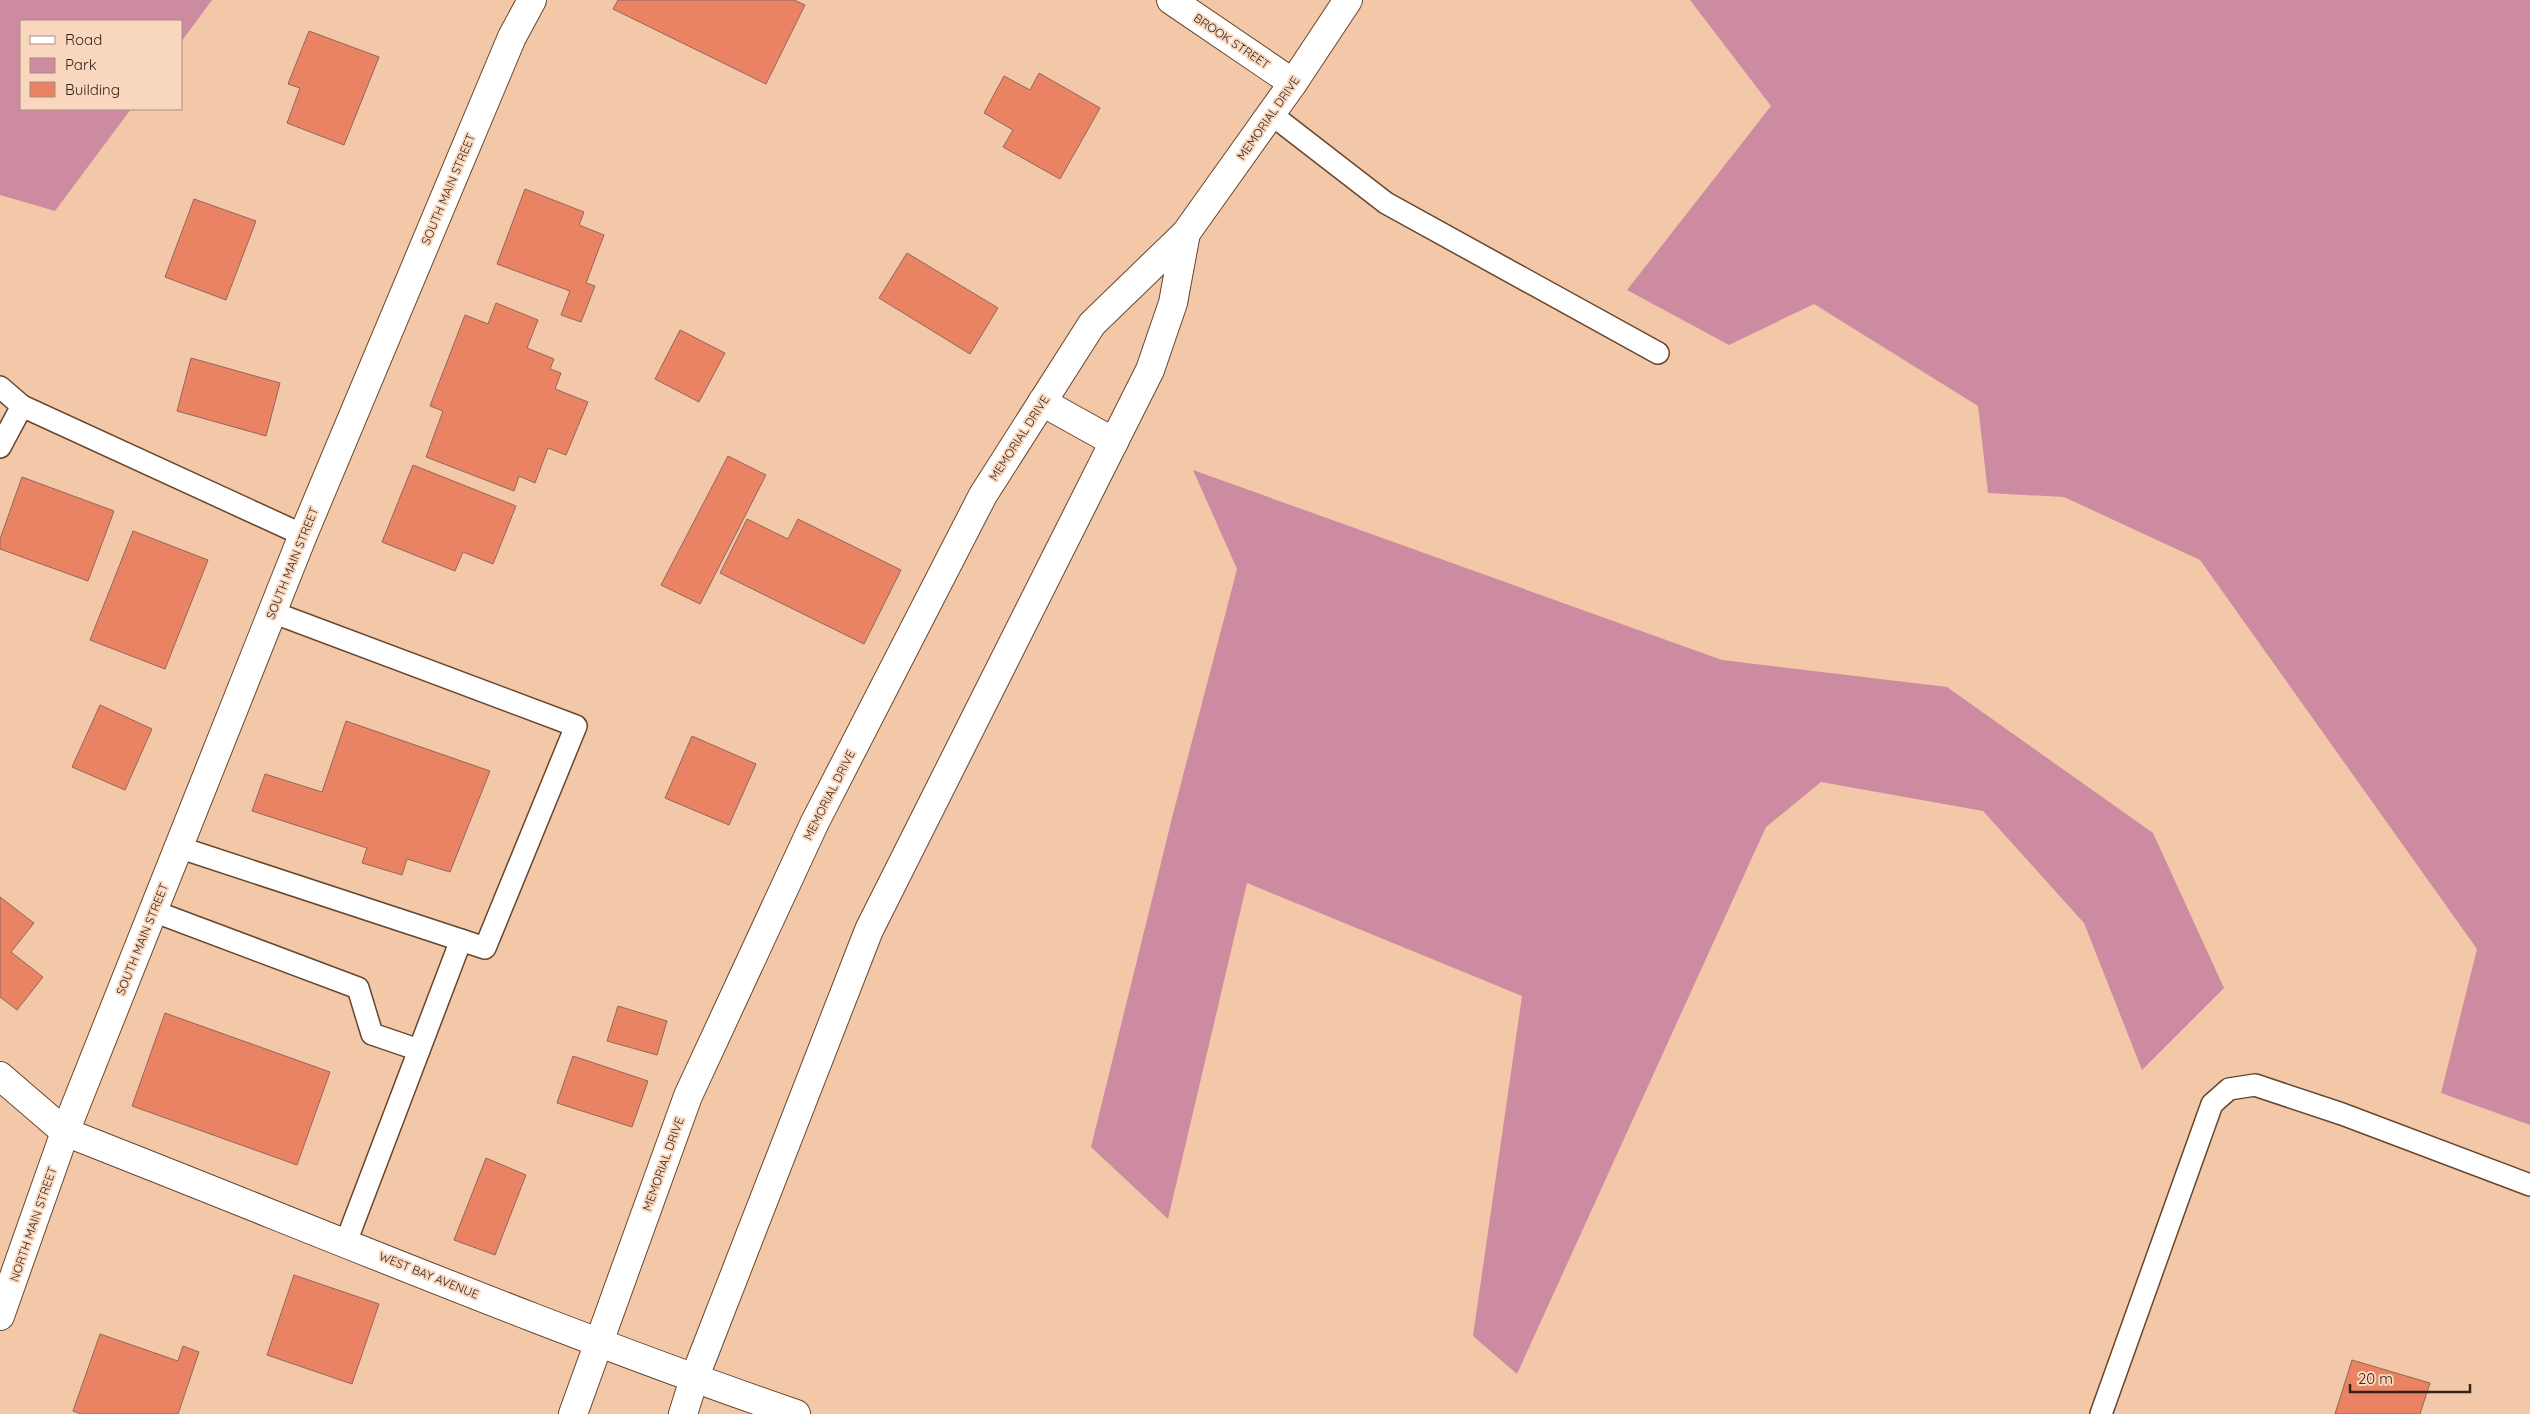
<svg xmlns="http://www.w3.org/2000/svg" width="2530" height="1414" font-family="Quicksand,sans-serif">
  <rect width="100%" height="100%" fill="#f2c8a9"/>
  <!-- green -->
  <g fill="#cd8ba1">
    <path d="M0 0H212L181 42V21H21V109H131L55 211 0 195Z"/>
    <path d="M1690 0H2530V1125L2441 1093 2477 949 2200 560 2064 497 1988 493 1978 406 1814 304 1729 345 1627 290 1771 106Z"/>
    <path d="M1193 470 1722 660 1947 687 2153 833 2224 988 2142 1070 2084 923 1983 811 1821 782 1766 827 1517 1374 1473 1336 1522 996 1247 883 1168 1219 1091 1147 1173 814 1237 569Z"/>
  </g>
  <!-- building -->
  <g fill="#e98364" stroke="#946659">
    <path d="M618 0H794L805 5 766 84 613 9Z"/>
    <path d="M309 31 379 57 344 145 287 123 300 88 288 84Z"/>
    <path d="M1039 73 1100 108 1060 179 1003 147 1013 130 984 113 1004 76 1030 90Z"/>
    <path d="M525 189 584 212 579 225 604 235 586 283 595 286 581 322 561 315 570 291 497 264Z"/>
    <path d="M194 199 256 221 226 300 165 277Z"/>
    <path d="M907 253 998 308 970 354 879 298Z"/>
    <path d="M496 303 538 320 527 348 554 359 550 369 561 373 555 389 588 402 566 455 548 448 535 483 519 476 514 491 426 457 443 411 430 406 465 315 488 324Z"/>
    <path d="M680 330 725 353 699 402 655 379Z"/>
    <path d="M191 358 280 383 266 436 177 411Z"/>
    <path d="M728 456 766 475 700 604 661 585Z"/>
    <path d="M413 465 516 506 493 564 463 552 455 571 382 542Z"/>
    <path d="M22 477 114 511 88 581 0 549V539Z"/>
    <path d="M747 519 788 539 798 519 901 570 864 644 720 573Z"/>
    <path d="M133 531 208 560 165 669 90 640Z"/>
    <path d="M100 705 152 729 125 790 72 767Z"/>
    <path d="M346 721 490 771 450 872 407 859 402 875 362 863 367 848 252 811 265 774 322 792Z"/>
    <path d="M692 736 756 764 729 825 665 798Z"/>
    <path d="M0 897 34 923 11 952 43 977 17 1010 0 997Z"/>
    <path d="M618 1006 667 1021 657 1055 607 1041Z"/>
    <path d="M165 1013 330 1072 297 1165 132 1106Z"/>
    <path d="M573 1056 648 1081 632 1127 557 1103Z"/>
    <path d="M486 1158 526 1175 495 1255 454 1240Z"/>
    <path d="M294 1275 379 1304 352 1384 267 1355Z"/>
    <path d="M100 1334 178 1361 183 1346 199 1352 178 1414H81L73 1411Z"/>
    <path d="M2352 1360 2430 1383 2420 1414H2335Z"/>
  </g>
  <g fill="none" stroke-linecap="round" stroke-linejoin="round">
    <defs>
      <g id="service">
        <path d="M1271 114 1386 203 1658 353"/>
        <path d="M0 387 22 406"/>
        <path d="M0 447 22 406 303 535"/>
        <path d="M178 847 485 948 576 726 272 612"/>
        <path d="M153 911 358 988 372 1034 419 1050"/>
        <path d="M346 1242 461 940"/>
        <path d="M2101 1414 2212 1104 2229 1089 2255 1085 2342 1114 2530 1185"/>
      </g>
      <g id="minor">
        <path d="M1171 0 1293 83"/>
        <path d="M1186 233 1293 83 1348 0"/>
        <path d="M1042 402 1114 442"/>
        <path d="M573 1414 688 1096 815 822 983 495 1092 324 1186 233 1173 303 1150 370 869 930 694 1379 683 1414"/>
      </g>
      <path id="tertiary" d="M0 1076 65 1132"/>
      <path id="primary" d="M65 1132C308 1227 549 1329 796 1414"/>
      <path id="trunk" d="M0 1316 65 1132 303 535 512 37 532 0"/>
    </defs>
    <!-- service casing -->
    <use href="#service" stroke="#69462b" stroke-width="24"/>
    <!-- minor casing -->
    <use href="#minor" stroke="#69462b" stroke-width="30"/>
    <!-- tertiary casing -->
    <use href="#tertiary" stroke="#69462b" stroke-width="30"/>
    <!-- primary casing -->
    <use href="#primary" stroke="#69462b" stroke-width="30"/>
    <!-- trunk casing -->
    <use href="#trunk" stroke="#69462b" stroke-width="30"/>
    <!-- service -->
    <use href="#service" stroke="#fff" stroke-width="21"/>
    <!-- minor -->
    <use href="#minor" stroke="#fff" stroke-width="28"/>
    <!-- tertiary -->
    <use href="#tertiary" stroke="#fff" stroke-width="28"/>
    <!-- primary -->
    <use href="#primary" stroke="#fff" stroke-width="28"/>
    <!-- trunk -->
    <use href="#trunk" stroke="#fff" stroke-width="28"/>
  </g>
  <g text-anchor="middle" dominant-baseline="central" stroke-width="4" stroke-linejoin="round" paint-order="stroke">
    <!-- street labels -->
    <g font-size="12" fill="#332318" stroke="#f9d7be">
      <text transform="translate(1232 41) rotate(34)">BROOK STREET</text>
      <text transform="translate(1268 118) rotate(-55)">MEMORIAL DRIVE</text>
      <text transform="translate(448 189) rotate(-67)">SOUTH MAIN STREET</text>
      <text transform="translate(1019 438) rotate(-57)">MEMORIAL DRIVE</text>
      <text transform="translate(292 563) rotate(-68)">SOUTH MAIN STREET</text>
      <text transform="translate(829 795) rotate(-63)">MEMORIAL DRIVE</text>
      <text transform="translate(142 939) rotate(-68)">SOUTH MAIN STREET</text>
      <text transform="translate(663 1164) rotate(-70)">MEMORIAL DRIVE</text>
      <text transform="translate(33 1224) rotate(-71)">NORTH MAIN STREET</text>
      <text transform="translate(429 1275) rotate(22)">WEST BAY AVENUE</text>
    </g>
  </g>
  <!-- legend -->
  <rect x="20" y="20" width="162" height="90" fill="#f9d7be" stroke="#aa8f7c"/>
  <rect x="30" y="36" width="25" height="8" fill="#ffffff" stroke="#aa8f7c"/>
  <text x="65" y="45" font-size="15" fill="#332318">Road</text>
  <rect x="30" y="58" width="25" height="15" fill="#cd8ba1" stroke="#aa8f7c"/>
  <text x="65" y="70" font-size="15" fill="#332318">Park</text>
  <rect x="30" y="82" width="25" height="15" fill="#e98364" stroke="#aa8f7c"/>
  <text x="65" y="95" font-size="15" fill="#332318">Building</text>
  <!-- scale -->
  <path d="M2350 1384v8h120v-8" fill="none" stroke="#332318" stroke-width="2.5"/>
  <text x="2358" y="1384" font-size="15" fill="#332318" stroke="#f9d7be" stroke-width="4" paint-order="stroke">20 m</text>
</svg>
